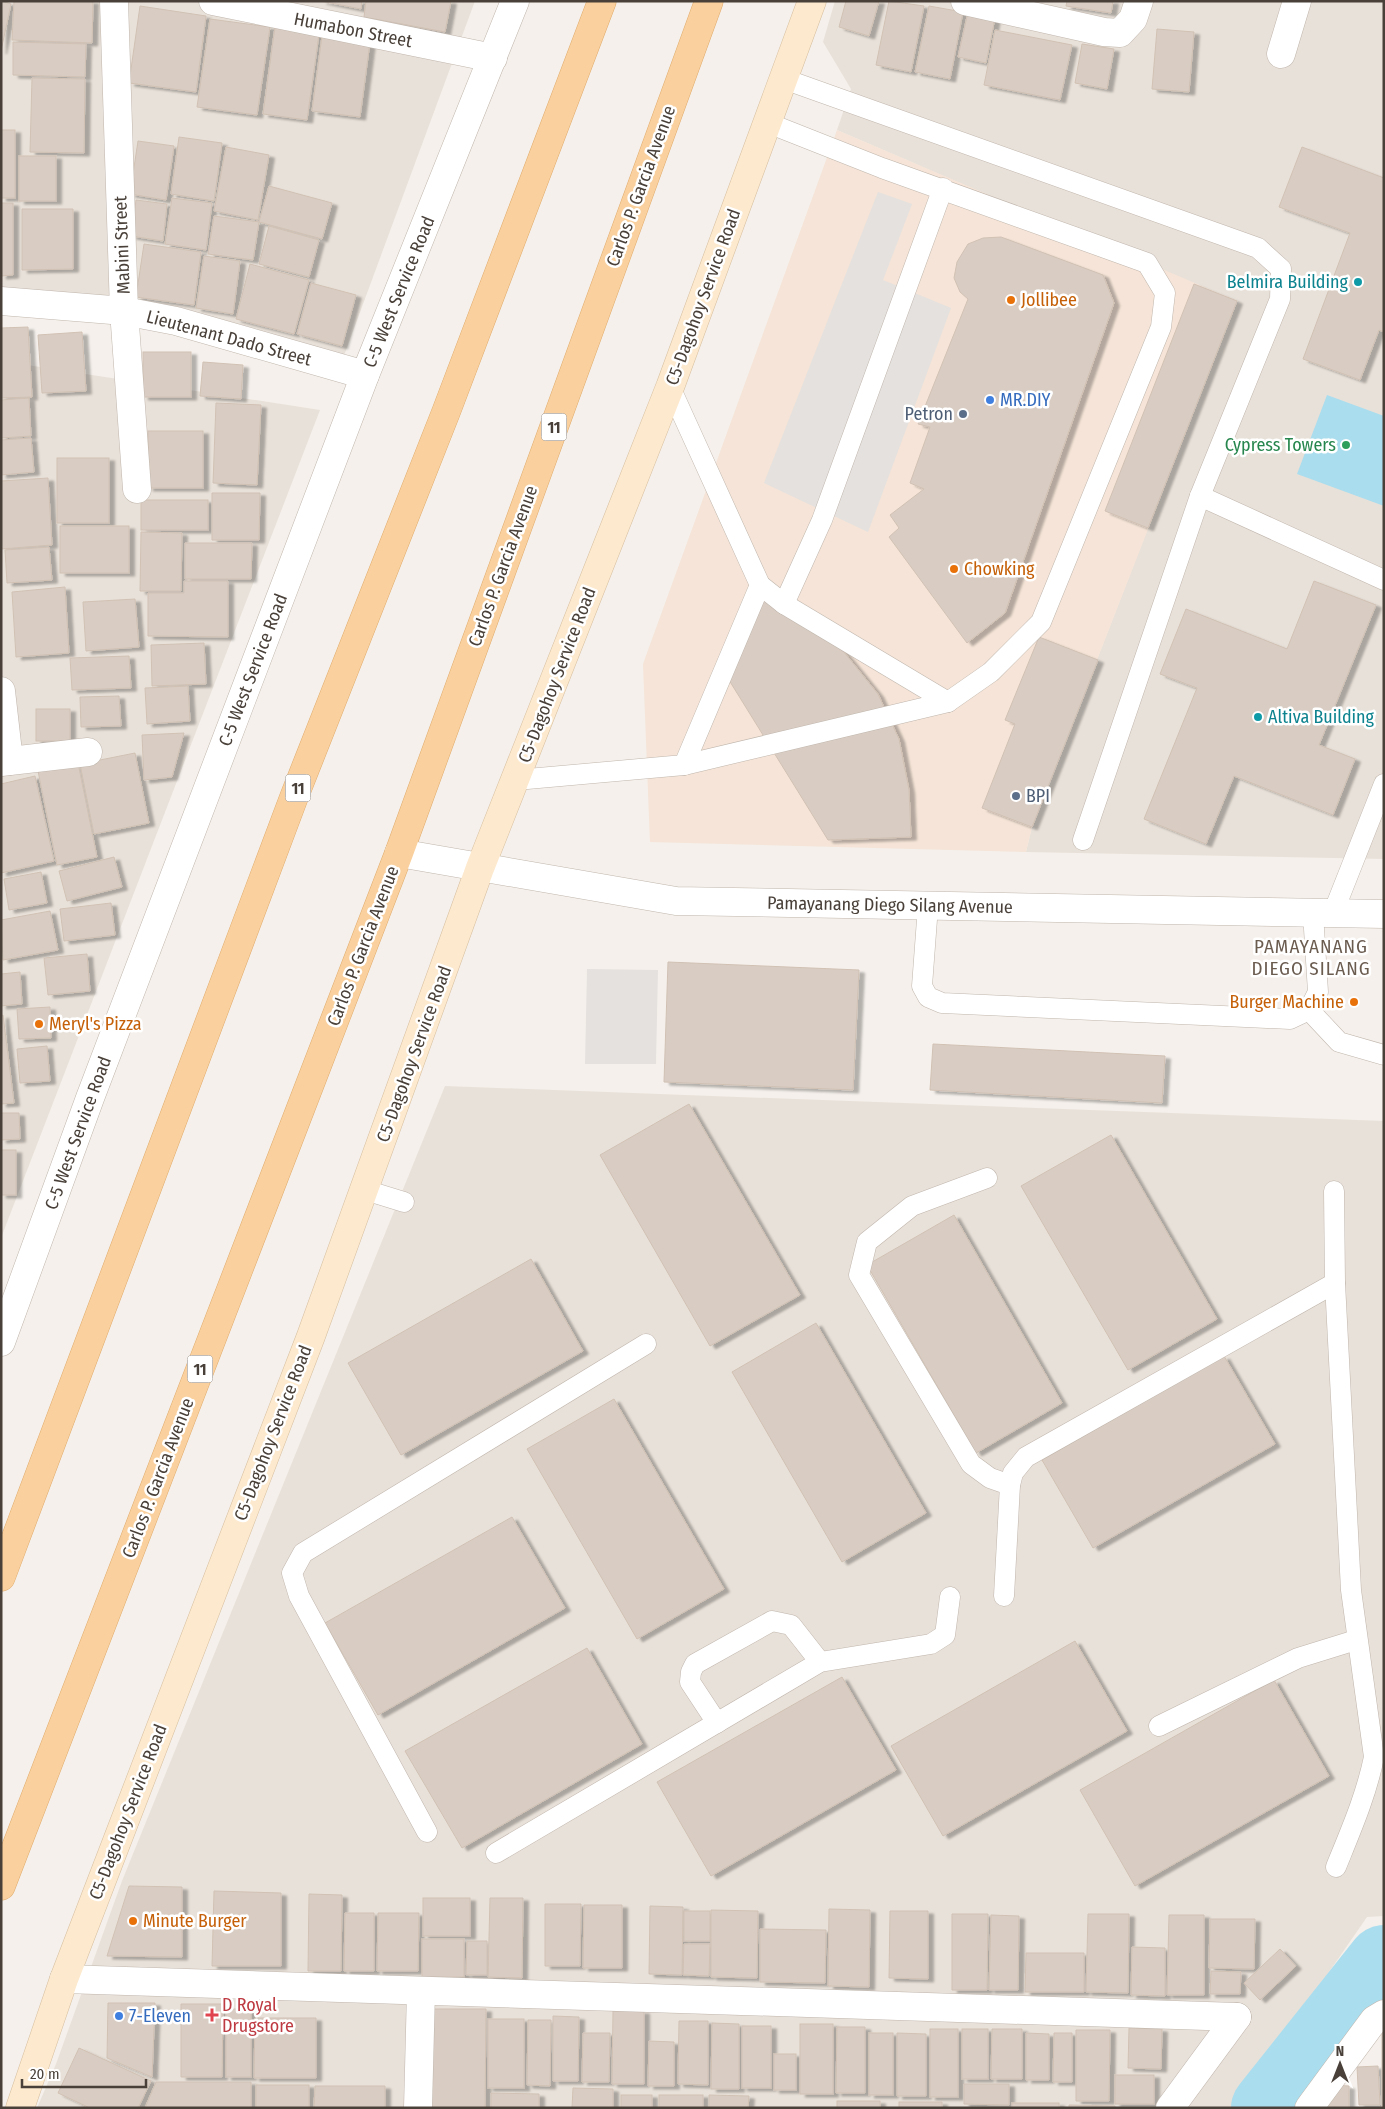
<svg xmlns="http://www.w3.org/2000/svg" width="1385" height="2109" font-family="'Fira Sans Condensed',sans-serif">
  <defs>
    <filter id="shadow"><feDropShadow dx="5.5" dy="3" stdDeviation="1" flood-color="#0004"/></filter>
  </defs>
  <rect width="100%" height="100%" fill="#f5f0eb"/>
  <!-- residential -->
  <g fill="#e8e1d9">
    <path d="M1 1H475L342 361 1 306Z"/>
    <path d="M835 1H1384V859L1026 852 1032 827 1148 528 1194 284 837 130 851 89 823 42Z"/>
    <path d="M1 361 320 410 1 1238Z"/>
    <path d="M445 1086 1384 1121V1916L1367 1917 1235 2108H37L56 2064 122 1881Z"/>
  </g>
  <!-- commercial -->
  <path fill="#f5e4d7" d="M837 130 1237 301 1032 827 1026 852 650 842 643 664Z"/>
  <!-- parking -->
  <g fill="#e4e1df">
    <path d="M878 192 912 204 883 280 951 308 868 532 764 483Z"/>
    <path d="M587 969 658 970 656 1064H585Z"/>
  </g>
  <!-- water -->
  <path fill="#ade" d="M1327 395 1384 416V506L1297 474Z"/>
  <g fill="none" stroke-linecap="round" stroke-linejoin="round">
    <!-- river -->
    <path stroke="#ade" stroke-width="74" d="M1268 2108 1384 1962"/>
  </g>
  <!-- building -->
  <g fill="#d9cdc3" stroke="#d1c1b4" filter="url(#shadow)">
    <path d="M1 1 11 4 1 51Z"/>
    <path d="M14 1H93L92 43 12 40Z"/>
    <path d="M321 1H362L361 9Z"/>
    <path d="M366 1H451L445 32 364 17Z"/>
    <path d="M846 1H879L869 36 839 27Z"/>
    <path d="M889 1 924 6 911 72 876 65Z"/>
    <path d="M1067 1H1113L1111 13 1066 6Z"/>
    <path d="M140 6 206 16 196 92 129 83Z"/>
    <path d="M929 6 963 12 950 79 915 72Z"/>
    <path d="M968 12 995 18 986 63 958 57Z"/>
    <path d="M210 19 270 27 257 115 197 107Z"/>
    <path d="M275 27 319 34 307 120 263 114Z"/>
    <path d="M1157 29 1194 32 1189 92 1152 89Z"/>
    <path d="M995 30 1072 45 1060 100 984 85Z"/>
    <path d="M322 36 370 42 360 117 312 111Z"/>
    <path d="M13 42 86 44 85 77 13 75Z"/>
    <path d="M1082 44 1114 49 1107 89 1075 83Z"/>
    <path d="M32 78 85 79 84 153 30 152Z"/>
    <rect x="1" y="130" width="14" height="68"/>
    <path d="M179 137 222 143 214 201 171 194Z"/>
    <path d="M138 141 174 146 166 200 130 194Z"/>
    <path d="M226 147 269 155 258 220 214 211Z"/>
    <path d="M1302 147 1384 178V332L1379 330 1360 380 1303 359 1350 233 1279 207Z"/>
    <rect x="19" y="156" width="37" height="45"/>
    <path d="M269 186 332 203 322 239 259 222Z"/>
    <path d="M172 198 212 203 206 250 165 244Z"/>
    <path d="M136 200 167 204 163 241 131 236Z"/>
    <path d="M1 203H13V275L1 276Z"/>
    <path d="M22 209H73V269L22 270Z"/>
    <path d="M214 216 259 222 253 260 208 254Z"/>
    <path d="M269 226 319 240 309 277 259 264Z"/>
    <path d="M1001 237 1103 275 1114 303 1005 613 967 643 889 537 899 528 890 515 924 489 910 483 930 427 918 424 968 299 960 292 954 278 957 262 968 244 983 238Z"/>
    <path d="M144 244 201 252 194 305 136 297Z"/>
    <path d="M204 256 240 261 233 314 196 308Z"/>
    <path d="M250 264 309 280 294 334 236 319Z"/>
    <path d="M311 283 356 295 342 346 297 334Z"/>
    <path d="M1194 284 1237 301 1148 528 1105 511Z"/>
    <path d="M28 327 32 397 1 398V328Z"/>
    <path d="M82 332 86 391 42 393 38 335Z"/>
    <rect x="143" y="352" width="48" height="45"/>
    <path d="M203 362 243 365 241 399 200 396Z"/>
    <path d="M29 398 31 436 1 438V400Z"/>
    <path d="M216 403 261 405 257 485 213 483Z"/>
    <rect x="148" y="431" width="55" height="57"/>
    <path d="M31 438 34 472 1 475V440Z"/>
    <rect x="57" y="458" width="52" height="65"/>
    <path d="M48 478 52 545 1 549V481Z"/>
    <path d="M212 493H260L259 540H212Z"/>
    <rect x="141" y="500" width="67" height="30"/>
    <rect x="60" y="526" width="69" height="47"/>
    <path d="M141 532 182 533 181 591H140Z"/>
    <path d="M185 543H252L251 579H185Z"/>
    <path d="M49 547 52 580 7 583 5 550Z"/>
    <path d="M184 581H228V637L148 636V593H184Z"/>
    <path d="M1314 581 1376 605 1319 745 1355 759 1333 815 1234 776 1206 844 1144 819 1197 688 1160 674 1186 609 1287 649Z"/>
    <path d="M65 587 69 653 16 657 12 592Z"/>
    <path d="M135 599 139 647 86 651 83 602Z"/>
    <path d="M761 599 805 622 844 652 878 694 899 739 909 790 911 837 828 840 724 672Z"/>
    <path d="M1039 637 1098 660 1032 827 982 808 1015 724 1005 720Z"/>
    <path d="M204 643 206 684 152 686 151 645Z"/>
    <path d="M129 656 131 688 72 690 70 658Z"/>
    <path d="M188 686 190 721 147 724 145 688Z"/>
    <path d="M119 696 121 726 81 727 80 697Z"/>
    <rect x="36" y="709" width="34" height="32"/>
    <path d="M184 733 172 777 144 780 142 735Z"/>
    <path d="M135 753 149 823 94 834 80 764Z"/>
    <path d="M78 763 97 857 57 865 38 771Z"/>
    <path d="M35 776 54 861 1 873V784Z"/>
    <path d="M114 857 122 887 67 901 59 871Z"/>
    <path d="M41 872 47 903 9 910 4 879Z"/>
    <path d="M111 903 115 935 64 941 60 909Z"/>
    <path d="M50 911 58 950 3 960 1 920Z"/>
    <path d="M87 954 90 991 48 995 44 958Z"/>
    <path d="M668 962 859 970 853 1090 664 1082Z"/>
    <path d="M20 972 22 1004 1 1006V974Z"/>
    <path d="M50 1007 51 1038 19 1039 17 1009Z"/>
    <path d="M3 1015 14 1103 1 1104V1016Z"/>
    <path d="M933 1044 1165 1056 1162 1103 930 1090Z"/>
    <path d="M47 1046 50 1081 20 1083 17 1049Z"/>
    <path d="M689 1104 800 1295 710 1346 600 1155Z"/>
    <path d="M1 1113H19L20 1139 1 1140Z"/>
    <path d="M1111 1135 1217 1319 1128 1370 1021 1186Z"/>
    <rect x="1" y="1150" width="15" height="45"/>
    <path d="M954 1215 1062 1403 976 1453 867 1265Z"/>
    <path d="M531 1259 583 1351 401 1455 348 1363Z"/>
    <path d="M816 1323 926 1513 842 1562 732 1372Z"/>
    <path d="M1224 1356 1275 1444 1093 1548 1042 1460Z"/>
    <path d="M614 1399 724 1589 637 1639 527 1449Z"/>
    <path d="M512 1517 565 1608 378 1715 325 1623Z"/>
    <path d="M1075 1641 1127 1731 943 1836 891 1746Z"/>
    <path d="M587 1648 642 1744 462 1848 405 1751Z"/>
    <path d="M842 1677 896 1770 711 1876 657 1782Z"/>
    <path d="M1274 1680 1329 1776 1135 1886 1080 1790Z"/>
    <path d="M129 1886 182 1887V1957L107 1956Z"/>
    <path d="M214 1891 281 1893V1966H212Z"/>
    <path d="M309 1894 342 1895 341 1971H308Z"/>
    <rect x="423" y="1898" width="47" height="38"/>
    <path d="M490 1898H523L522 1978 488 1977Z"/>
    <path d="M545 1904H581L580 1966H545Z"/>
    <path d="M584 1905H622V1968H583Z"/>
    <path d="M650 1906 683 1907 682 1975 649 1974Z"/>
    <path d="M829 1909 870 1910 869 1987 828 1986Z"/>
    <path d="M711 1910 758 1911 757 1978 711 1977Z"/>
    <rect x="684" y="1911" width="26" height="30"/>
    <path d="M890 1911H928V1979L889 1978Z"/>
    <path d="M345 1913H374V1971H344Z"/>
    <path d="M378 1913H419L418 1971H377Z"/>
    <path d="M952 1914H988L987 1990H952Z"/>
    <path d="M1088 1914H1129L1128 1993 1086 1992Z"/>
    <path d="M991 1915 1019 1916 1018 1990H989Z"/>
    <path d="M1169 1915H1204V1995H1167Z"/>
    <path d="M1210 1919H1255L1254 1969 1209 1968Z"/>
    <path d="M760 1929 826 1930 825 1983 760 1982Z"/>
    <rect x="422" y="1939" width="42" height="38"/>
    <path d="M467 1941H487V1975H466Z"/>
    <path d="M684 1944H710L709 1976 683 1975Z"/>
    <path d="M1132 1947 1165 1948V1996L1131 1995Z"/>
    <path d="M1280 1949 1296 1966 1260 2000 1244 1983Z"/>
    <path d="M1026 1953H1084V1992H1025Z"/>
    <path d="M1211 1971 1241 1972 1240 1994H1210Z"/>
    <path d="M108 2003H155L152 2077 107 2058Z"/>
    <path d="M181 2004H223L222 2077H181Z"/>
    <rect x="226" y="2009" width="25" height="68"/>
    <path d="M432 2009H486L485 2108H431Z"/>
    <path d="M613 2011H644V2084H612Z"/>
    <path d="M553 2016 579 2017 578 2081H553Z"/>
    <path d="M255 2018H316V2078H254Z"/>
    <rect x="488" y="2019" width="36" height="69"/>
    <path d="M528 2020H551L550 2086 527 2085Z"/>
    <path d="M679 2021H708V2085L678 2084Z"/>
    <path d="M712 2023 739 2024V2089H711Z"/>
    <rect x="800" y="2024" width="33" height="70"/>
    <rect x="742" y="2026" width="29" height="62"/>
    <path d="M837 2027H865V2093H836Z"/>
    <path d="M1129 2028 1162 2029 1161 2069 1128 2068Z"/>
    <rect x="930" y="2029" width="28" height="68"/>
    <rect x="962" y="2029" width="26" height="50"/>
    <path d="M992 2029H1022V2079H991Z"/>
    <path d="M1076 2030H1110L1109 2101H1076Z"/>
    <rect x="1382" y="2031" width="2" height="77"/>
    <path d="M583 2033H610L609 2082H582Z"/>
    <rect x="869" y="2033" width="24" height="62"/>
    <path d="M897 2033 926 2034V2096H897Z"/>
    <path d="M1026 2033 1049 2034V2080H1026Z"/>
    <path d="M1054 2033H1072V2082H1053Z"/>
    <path d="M649 2041 674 2042V2086H648Z"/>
    <path d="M79 2048 151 2081 138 2108H90L58 2093Z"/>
    <rect x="774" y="2054" width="22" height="36"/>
    <path d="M1378 2066 1380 2105H1359L1357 2067Z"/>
    <rect x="1115" y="2075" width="39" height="29"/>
    <path d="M156 2082H251V2108H145Z"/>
    <path d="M964 2084H1009V2105L964 2104Z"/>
    <rect x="256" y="2085" width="53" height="23"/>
    <path d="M1331 2085 1349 2086V2108H1313Z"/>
    <path d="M315 2086H385V2108H314Z"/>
    <path d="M573 2088 613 2089V2108H572Z"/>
    <path d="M491 2093 539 2094V2108H491Z"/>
    <rect x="621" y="2095" width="31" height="13"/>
    <rect x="659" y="2095" width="44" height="13"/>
    <path d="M709 2095 749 2096 748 2108H709Z"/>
    <rect x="837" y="2101" width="43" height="7"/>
    <rect x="899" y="2102" width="43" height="6"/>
    <rect x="1012" y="2103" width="47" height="5"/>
    <path d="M1069 2105 1115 2106V2108H1069Z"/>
  </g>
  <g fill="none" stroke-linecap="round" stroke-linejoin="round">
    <defs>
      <g id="service">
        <path d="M784 79 1258 248 1281 269 1280 299 1200 496 1083 840"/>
        <path d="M670 387 760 585 784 604 822 520 943 188"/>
        <path d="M1200 496 1384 580"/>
        <path d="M784 604 948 702"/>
        <path d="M684 765 948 702 991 672 1041 622 1161 327 1165 293 1147 263 882 168 768 123"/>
        <path d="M516 780 684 765 760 585"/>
        <path d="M928 906 922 986 928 997 942 1003 1290 1019 1309 1010 1318 992 1313 913"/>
        <path d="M1333 913 1384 784"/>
        <path d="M1309 1010 1339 1042 1384 1055"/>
        <path d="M987 1178 912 1206 867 1242 859 1275 971 1464 990 1478 1010 1485"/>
        <path d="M365 1190 404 1202"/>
        <path d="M1334 1191 1335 1283 1351 1590 1374 1757C1366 1796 1351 1830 1336 1867"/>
        <path d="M1004 1596 1010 1485 1013 1473 1026 1457 1335 1283"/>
        <path d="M717 1723 690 1682 691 1672 695 1664 772 1621 791 1625 820 1662"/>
        <path d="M1159 1726 1298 1658 1356 1640"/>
        <path d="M427 1832 299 1596 292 1573 303 1553 646 1344"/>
        <path d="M496 1853 820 1662 931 1644 945 1635 950 1597"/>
      </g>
      <g id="minor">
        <path d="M114 1 124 311 137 489"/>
        <path d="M213 1 493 58"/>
        <path d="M965 1 1104 32 1120 33 1133 19 1139 1"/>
        <path d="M1281 54 1297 1"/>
        <path d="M1 301 124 311 176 321 365 375"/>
        <path d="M1 691 9 761"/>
        <path d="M1 762 88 752"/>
        <path d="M399 853 676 901 1384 914"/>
        <path d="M1 1342 90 1098 365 375 515 1"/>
        <path d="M64 1979 1237 2017"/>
        <path d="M418 2108 421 1991"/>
        <path d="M1170 2108 1237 2017"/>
        <path d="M1309 2108 1374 2020 1384 2014"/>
      </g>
      <path id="secondary" d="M20 2108 64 1979 311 1336 480 868 670 387 812 1"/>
      <g id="primary">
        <path d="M1 1577 294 797 446 412 602 1"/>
        <path d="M1 1886 399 853 709 1"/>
      </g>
    </defs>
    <!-- service casing -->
    <use href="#service" stroke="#c0b6ad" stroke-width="21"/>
    <!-- minor casing -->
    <use href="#minor" stroke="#c0b6ad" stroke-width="29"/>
    <!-- secondary casing -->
    <use href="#secondary" stroke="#d6be9f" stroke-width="29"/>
    <!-- primary casing -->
    <use href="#primary" stroke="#e0ab6d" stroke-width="29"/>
    <!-- service -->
    <use href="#service" stroke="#fff" stroke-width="20"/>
    <!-- minor -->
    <use href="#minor" stroke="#fff" stroke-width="28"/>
    <!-- secondary -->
    <use href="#secondary" stroke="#fde9cd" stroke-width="28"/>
    <!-- primary -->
    <use href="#primary" stroke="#fad19e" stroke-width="28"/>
  </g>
  <!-- markers -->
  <g fill="#0f9aa8" stroke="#fff" stroke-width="2">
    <circle cx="1358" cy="282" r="5"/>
    <circle cx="1258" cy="717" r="5"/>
  </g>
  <g fill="#e8710a" stroke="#fff" stroke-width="2">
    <circle cx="1011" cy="300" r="5"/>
    <circle cx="954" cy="569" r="5"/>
    <circle cx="1354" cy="1002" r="5"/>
    <circle cx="39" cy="1024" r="5"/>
    <circle cx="133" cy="1921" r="5"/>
  </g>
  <g fill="#3f7fe0" stroke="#fff" stroke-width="2">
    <circle cx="990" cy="400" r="5"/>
    <circle cx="119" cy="2016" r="5"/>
  </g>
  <g fill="#5c6f8a" stroke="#fff" stroke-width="2">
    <circle cx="963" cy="414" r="5"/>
    <circle cx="1016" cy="796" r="5"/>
  </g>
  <circle fill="#2e9e5b" stroke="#fff" stroke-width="2" cx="1346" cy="445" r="5"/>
  <path fill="#e0444e" stroke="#fff" stroke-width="2" d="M209.5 2007.5h5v5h5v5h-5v5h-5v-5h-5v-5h5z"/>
  <g text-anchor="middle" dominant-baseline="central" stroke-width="5" stroke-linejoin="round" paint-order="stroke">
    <!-- shield labels -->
    <g fill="#fff" stroke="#807974" stroke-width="1">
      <rect x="541.5" y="413.5" width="25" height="27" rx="4"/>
      <rect x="285.5" y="774.5" width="25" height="27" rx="4"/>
      <rect x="187.5" y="1355.5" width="25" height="27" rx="4"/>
    </g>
    <g font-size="16" font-weight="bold" fill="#494039">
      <text x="554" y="427">11</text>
      <text x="298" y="788">11</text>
      <text x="200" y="1369">11</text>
    </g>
    <!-- street labels -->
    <g font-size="18" fill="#494039" stroke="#fff">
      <text transform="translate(353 30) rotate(11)">Humabon Street</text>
      <text transform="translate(641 186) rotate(-70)">Carlos P. Garcia Avenue</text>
      <text transform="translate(122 245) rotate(-92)">Mabini Street</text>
      <text transform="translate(399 292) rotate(-68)">C-5 West Service Road</text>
      <text transform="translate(703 297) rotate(-70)">C5-Dagohoy Service Road</text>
      <text transform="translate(229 338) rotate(15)">Lieutenant Dado Street</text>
      <text transform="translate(503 566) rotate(-70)">Carlos P. Garcia Avenue</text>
      <text transform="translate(253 670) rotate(-69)">C-5 West Service Road</text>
      <text transform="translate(557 675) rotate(-69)">C5-Dagohoy Service Road</text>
      <text transform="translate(890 905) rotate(1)">Pamayanang Diego Silang Avenue</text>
      <text transform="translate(363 946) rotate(-69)">Carlos P. Garcia Avenue</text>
      <text transform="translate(414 1054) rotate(-70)">C5-Dagohoy Service Road</text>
      <text transform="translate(78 1133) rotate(-70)">C-5 West Service Road</text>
      <text transform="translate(273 1433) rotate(-69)">C5-Dagohoy Service Road</text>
      <text transform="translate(158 1478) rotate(-69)">Carlos P. Garcia Avenue</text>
      <text transform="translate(128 1812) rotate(-69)">C5-Dagohoy Service Road</text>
    </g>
    <!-- culture labels -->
    <g font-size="18" fill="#0d838f" stroke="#fff" text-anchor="end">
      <text x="1348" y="282">Belmira Building</text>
      <text x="1268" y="717" text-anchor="start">Altiva Building</text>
    </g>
    <!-- food labels -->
    <g font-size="18" fill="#c56008" stroke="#fff" text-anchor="start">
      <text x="1021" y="300">Jollibee</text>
      <text x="964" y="569">Chowking</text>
      <text x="1344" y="1002" text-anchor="end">Burger Machine</text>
      <text x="49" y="1024">Meryl's Pizza</text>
      <text x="143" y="1921">Minute Burger</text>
    </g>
    <!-- shop labels -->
    <g font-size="18" fill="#366cbe" stroke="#fff" text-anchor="start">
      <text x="1000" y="400">MR.DIY</text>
      <text x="129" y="2016">7-Eleven</text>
    </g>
    <!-- service labels -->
    <g font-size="18" fill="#4e5e75" stroke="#fff" text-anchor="end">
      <text x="953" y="414">Petron</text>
      <text x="1026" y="796" text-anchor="start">BPI</text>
    </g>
    <!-- leisure labels -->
    <g font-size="18" fill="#27864d" stroke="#fff" text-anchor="end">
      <text x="1336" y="445">Cypress Towers</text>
    </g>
    <!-- health labels -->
    <g font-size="18" fill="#be3a42" stroke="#fff" text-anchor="start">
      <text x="222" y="2005">D Royal<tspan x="222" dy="21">Drugstore</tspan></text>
    </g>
    <!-- neighbourhood labels -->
    <g font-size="19" letter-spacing="1" fill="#6b5c50" stroke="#fff">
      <text x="1311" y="946">PAMAYANANG<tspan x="1311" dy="22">DIEGO SILANG</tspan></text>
    </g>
  </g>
  <!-- border -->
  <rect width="1385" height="2109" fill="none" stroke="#494039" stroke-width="5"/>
  <!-- north arrow -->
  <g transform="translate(1340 2064)" stroke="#ffffff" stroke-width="4" paint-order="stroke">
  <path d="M0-4L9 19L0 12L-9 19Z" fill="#494039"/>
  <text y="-8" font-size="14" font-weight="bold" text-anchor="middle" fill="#494039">N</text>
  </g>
  <!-- scale -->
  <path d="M22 2079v8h124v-8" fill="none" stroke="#494039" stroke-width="2.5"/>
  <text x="30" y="2079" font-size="15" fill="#494039" stroke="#ffffff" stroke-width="4" paint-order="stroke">20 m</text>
</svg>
